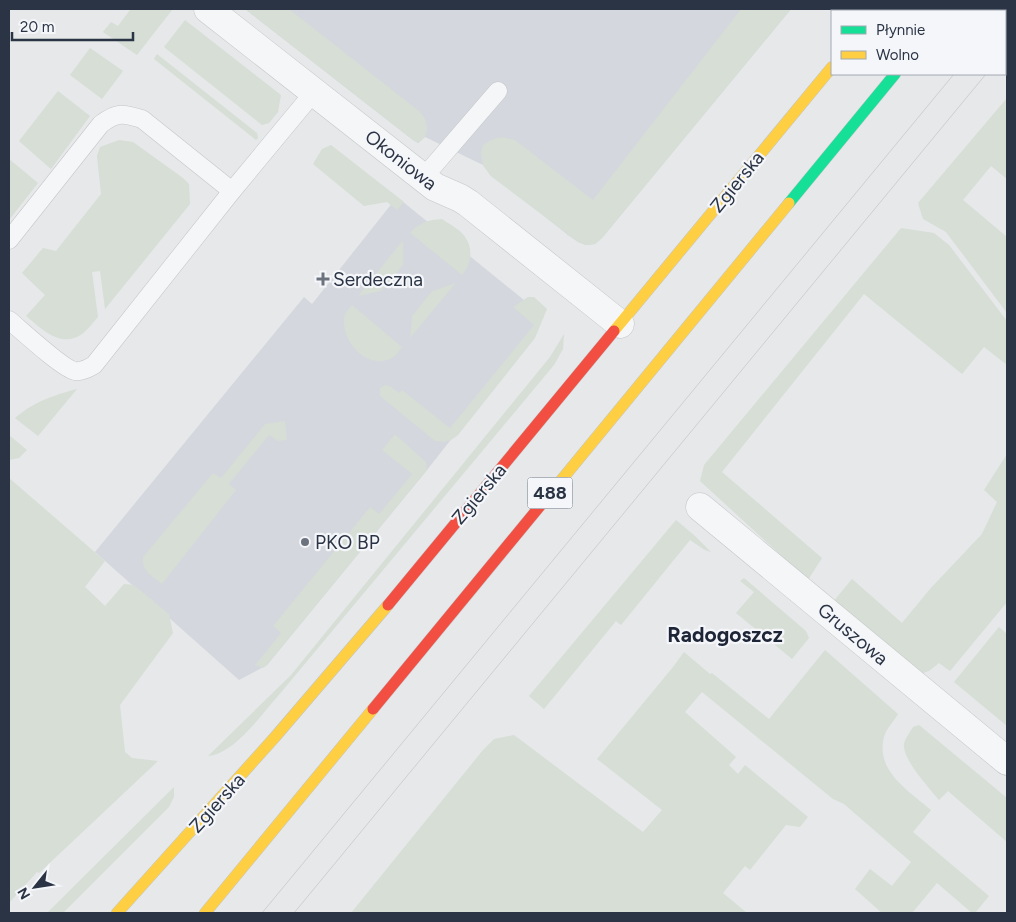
<svg xmlns="http://www.w3.org/2000/svg" width="1016" height="922" font-family="Figtree,sans-serif">
  <rect width="100%" height="100%" fill="#e6e8ea"/>
  <!-- built -->
  <g fill="#d4d7dd">
    <path d="M245 9H791L602 238 595 244 586 245 578 242 568 235 513 191 491 176 483 165 425 137 418 143 413 140Z"/>
    <path d="M397 197 535 309 540 320 533 336 427 470 267 665 239 680 95 552 304 297 312 304Z"/>
  </g>
  <!-- green -->
  <g fill="#d6ded6">
    <path d="M128 9 172 10 137 55 103 32 111 22 118 26 130 10Z"/>
    <path d="M245 9H289L419 111C429 121 431 135 418 143L413 140Z"/>
    <path d="M741 9H791L602 238 595 244 586 245 578 242 491 176 483 165 481 153 483 145C496 136 500 136 515 140L593 200Z"/>
    <path d="M185 20 281 95 278 112 269 123 262 125 164 47Z"/>
    <path d="M90 48 123 71 102 99 70 75Z"/>
    <path d="M157 54 257 133 258 138 256 140 154 59Z"/>
    <path d="M58 91 90 116 51 169 19 141Z"/>
    <path d="M1007 98V179L991 166 963 200 1007 237V313L946 232 923 219 918 203Z"/>
    <path d="M119 140 133 142 183 178 189 184 190 204 105 309 100 271 92 272 98 317C93 322 88 330 82 334 61 349 42 329 26 316L45 295 22 273 43 248 56 251 101 194 97 156 100 147Z"/>
    <path d="M331 145 404 202 397 210 387 202 364 206 313 164 322 149Z"/>
    <path d="M9 159 38 183 9 220Z"/>
    <path d="M442 219C449 224 461 230 465 237 474 249 471 265 462 275L410 233C420 222 428 220 442 219Z"/>
    <path d="M901 228 934 233 949 245 1007 321V365L984 347 962 374 864 294 722 472 822 558 808 580 700 481 704 465Z"/>
    <path d="M403 240V265L381 291 358 296Z"/>
    <path d="M456 283 410 338 412 316 432 291Z"/>
    <path d="M528 297H534L547 309 535 338 458 435C451 441 445 443 435 441L380 396V388L385 385 390 386 399 393 402 390 450 428 534 325 513 307Z"/>
    <path d="M352 305 402 347C399 350 396 357 392 358 368 371 341 342 344 318 344 314 349 309 352 305Z"/>
    <path d="M564 334 563 349 554 365 278 696C260 716 235 753 208 756L291 675 550 357Z"/>
    <path d="M77 389 38 436 15 418C35 401 52 396 77 389Z"/>
    <path d="M285 421 287 440 278 441 269 435 229 484 236 490 162 584C152 576 141 571 143 557L213 473 221 478 265 424Z"/>
    <path d="M395 434 426 462 427 470 267 665 263 668 255 665 281 633 273 626 370 507 379 514 412 474 382 450Z"/>
    <path d="M9 435 27 450 19 458 9 460Z"/>
    <path d="M1007 454V602L950 671 939 663 929 671 920 674 833 602 852 579 902 623 930 589 982 534 997 502 984 490Z"/>
    <path d="M9 478 105 561 85 587 105 606 124 584 134 585 169 614 173 633 120 705 125 752 132 758 158 761 39 873 37 872 9 903Z"/>
    <path d="M676 520 695 536 711 552 705 550 690 540 621 625 616 621 544 709 529 696Z"/>
    <path d="M744 578 806 631 809 638 792 659 736 613 754 592 740 581Z"/>
    <path d="M999 627 1007 634V726L954 682Z"/>
    <path d="M825 650 898 714C894 721 886 729 884 737 875 771 909 791 931 810L913 832 989 896 975 913H972L937 883 912 913H882L855 889 870 869 892 886 911 862 844 804 833 799 702 692 685 712 736 757 729 765 738 774 745 765 808 817 800 827 786 825 750 870 745 866 723 893 747 913H351L483 750 494 739 514 735 643 832 662 810 597 759 673 667 684 652 710 674 712 673 769 719Z"/>
    <path d="M919 725 1007 798V842L948 791 939 800C930 789 902 759 904 744 905 739 910 732 913 727Z"/>
    <path d="M174 787V797L169 807 63 913H47Z"/>
  </g>
  <g fill="none" stroke-linecap="round" stroke-linejoin="round">
    <defs>
      <g id="lane">
        <path d="M423 178 498 91"/>
        <path d="M9 240 101 124C117 112 123 113 142 119L232 191"/>
        <path d="M9 320C21 330 63 369 75 371 82 372 89 368 94 365L232 191 314 92"/>
      </g>
      <g id="street">
        <path d="M208 9 435 187 460 198 468 203 620 324"/>
        <path d="M700 507 1007 761"/>
      </g>
      <path id="fast" d="M789 203 895 74"/>
      <g id="slow">
        <path d="M878 11 880 9"/>
        <path d="M614 331 832 67"/>
        <path d="M540 506 789 203"/>
        <path d="M117 913 275 737 388 605"/>
        <path d="M205 913 373 709"/>
      </g>
      <g id="jam">
        <path d="M947 11 949 9"/>
        <path d="M388 605 614 331"/>
        <path d="M373 709 540 506"/>
      </g>
    </defs>
    <!-- lane casing -->
    <use href="#lane" stroke="#c4c6c8" stroke-width="19"/>
    <!-- street casing -->
    <use href="#street" stroke="#c4c6c8" stroke-width="29"/>
    <!-- fast casing -->
    <use href="#fast" stroke="#c2c5c8" stroke-width="12"/>
    <!-- slow casing -->
    <use href="#slow" stroke="#c2c5c8" stroke-width="12"/>
    <!-- jam casing -->
    <use href="#jam" stroke="#c2c5c8" stroke-width="12"/>
    <!-- lane -->
    <use href="#lane" stroke="#f5f6f7" stroke-width="18"/>
    <!-- street -->
    <use href="#street" stroke="#f5f6f7" stroke-width="28"/>
    <!-- fast -->
    <use href="#fast" stroke="#16e098" stroke-width="11"/>
    <!-- slow -->
    <use href="#slow" stroke="#ffcf43" stroke-width="11"/>
    <!-- jam -->
    <use href="#jam" stroke="#f24e42" stroke-width="11"/>
    <!-- tram -->
    <g stroke="#cecfd2" stroke-width="1">
      <path d="M1005 12 1007 9"/>
      <path d="M1005 51 1007 48"/>
      <path d="M262 913 954 74"/>
      <path d="M294 913 986 74"/>
    </g>
  </g>
  <!-- markers -->
  <g fill="#6c737f" stroke="#f4f6f9" stroke-width="2">
    <path d="M320.5 271.5h5v5h5v5h-5v5h-5v-5h-5v-5h5z"/>
    <circle cx="305" cy="542" r="5"/>
  </g>
  <g text-anchor="middle" dominant-baseline="central" stroke-width="4.5" stroke-linejoin="round" paint-order="stroke">
    <!-- shield labels -->
    <rect fill="#f4f6f9" stroke="#676e7b" stroke-width="1" x="527.5" y="477.5" width="45" height="31" rx="4"/>
    <g font-size="18" font-weight="bold" fill="#2b3445">
      <text x="550" y="493">488</text>
    </g>
    <!-- street labels -->
    <g font-size="19" fill="#2b3445" stroke="#f4f6f9">
      <text transform="translate(401 160) rotate(38)">Okoniowa</text>
      <text transform="translate(737 182) rotate(-51)">Zgierska</text>
      <text transform="translate(479 494) rotate(-50)">Zgierska</text>
      <text transform="translate(853 634) rotate(40)">Gruszowa</text>
      <text transform="translate(217 803) rotate(-48)">Zgierska</text>
    </g>
    <!-- poi labels -->
    <g font-size="19" fill="#2b3445" stroke="#f4f6f9" text-anchor="start">
      <text x="333" y="279">Serdeczna</text>
      <text x="315" y="542">PKO BP</text>
    </g>
    <!-- quarter labels -->
    <g font-size="21" font-weight="bold" fill="#1d2536" stroke="#f4f6f9">
      <text x="725" y="634">Radogoszcz</text>
    </g>
  </g>
  <!-- border -->
  <rect width="1016" height="922" fill="none" stroke="#2b3445" stroke-width="20"/>
  <!-- legend -->
  <rect x="831" y="10" width="175" height="65" fill="#f4f6f9" stroke="#a4a8b1"/>
  <rect x="841" y="26" width="25" height="8" fill="#16e098" stroke="#a4a8b1"/>
  <text x="876" y="35" font-size="15" fill="#2b3445">Płynnie</text>
  <rect x="841" y="51" width="25" height="8" fill="#ffcf43" stroke="#a4a8b1"/>
  <text x="876" y="60" font-size="15" fill="#2b3445">Wolno</text>
  <!-- north arrow -->
  <g transform="translate(35 887) rotate(240)" stroke="#f4f6f9" stroke-width="4" paint-order="stroke">
  <path d="M0-4L9 19L0 12L-9 19Z" fill="#2b3445"/>
  <text y="-8" font-size="14" font-weight="bold" text-anchor="middle" fill="#2b3445">N</text>
  </g>
  <!-- scale -->
  <path d="M12 32v8h121v-8" fill="none" stroke="#2b3445" stroke-width="2.5"/>
  <text x="20" y="32" font-size="15" fill="#2b3445" stroke="#f4f6f9" stroke-width="4" paint-order="stroke">20 m</text>
</svg>
